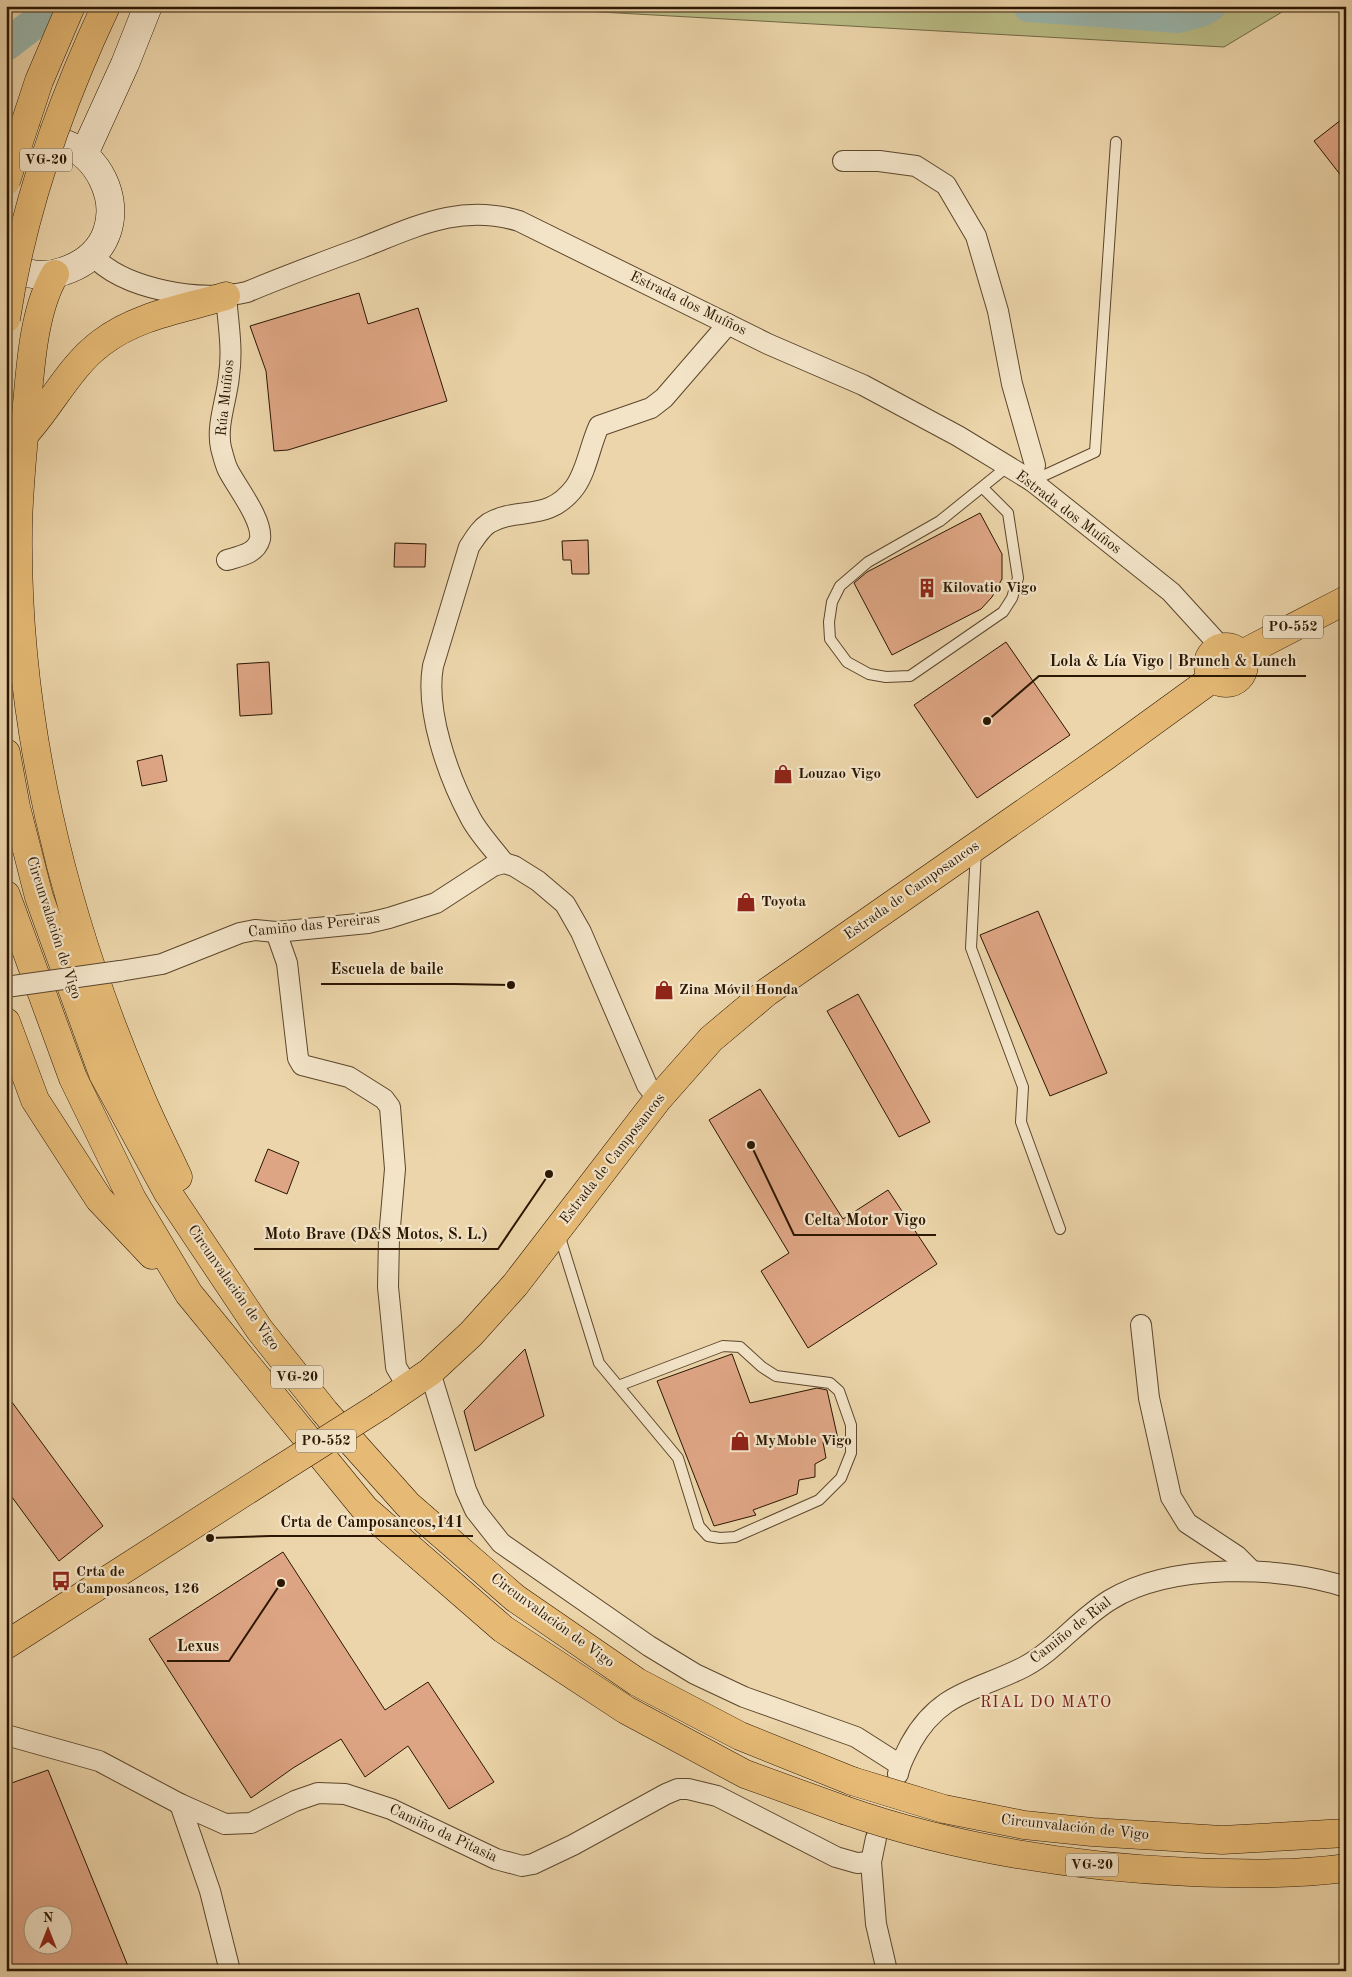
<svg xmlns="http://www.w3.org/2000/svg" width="1352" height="1977" font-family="'Old Standard TT',serif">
  <rect width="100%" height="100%" fill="#ecd5aa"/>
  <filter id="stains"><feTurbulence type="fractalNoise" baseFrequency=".004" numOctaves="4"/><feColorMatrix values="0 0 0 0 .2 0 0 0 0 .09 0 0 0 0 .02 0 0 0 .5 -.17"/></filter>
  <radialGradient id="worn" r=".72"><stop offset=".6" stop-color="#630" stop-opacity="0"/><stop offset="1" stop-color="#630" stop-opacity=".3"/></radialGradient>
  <!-- green -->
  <path fill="#babd87" stroke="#726a44" d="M493 6H1292L1224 47Z"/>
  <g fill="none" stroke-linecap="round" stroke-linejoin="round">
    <!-- river -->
    <g stroke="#9ab8af" stroke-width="32">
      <path d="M1029 6 1178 17 1201 11 1210 6"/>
      <path d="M6 45 57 6"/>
    </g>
  </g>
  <!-- building -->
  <g fill="#dea584" stroke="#2b1602" fill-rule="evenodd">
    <path d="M1346 116V182L1314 141Z"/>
    <path d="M359 293 368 324 418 308 447 401 288 450 274 451 266 371 250 326Z"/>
    <path d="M980 513 1002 554V579L992 597 981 609 892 655 854 583 867 572Z"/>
    <path d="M588 540 589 574H572L571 560H563L562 541Z"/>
    <path d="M395 543 426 544 425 567H394Z"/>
    <path d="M1006 642 1070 735 977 798 914 705Z"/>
    <path d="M269 662 272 714 240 716 237 664Z"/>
    <path d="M162 755 167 781 142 786 137 761Z"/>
    <path d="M1038 911 1107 1073 1050 1096 980 935Z"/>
    <path d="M858 994 930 1122 899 1137 827 1011Z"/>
    <path d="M760 1089 843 1219 888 1190 937 1264 808 1348 761 1271 789 1253 709 1120Z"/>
    <path d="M268 1149 299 1162 287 1194 255 1181Z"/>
    <path d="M525 1349 544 1416 475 1451 464 1411Z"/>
    <path d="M732 1354 750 1403 817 1388 827 1390 838 1439 823 1442 826 1458 815 1464V1477L799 1480 797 1494 753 1510 756 1515 714 1526 657 1381Z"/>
    <path d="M6 1394 103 1526 59 1561 6 1489Z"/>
    <path d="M283 1552 385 1710 428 1682 494 1782 449 1809 408 1746 365 1777 341 1739 293 1768 251 1798 149 1639Z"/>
    <path d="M48 1770 130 1971H6V1785ZM32 1914H62V1944H32Z"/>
  </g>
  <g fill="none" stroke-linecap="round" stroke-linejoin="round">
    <defs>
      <g id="service">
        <path d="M1032 481 1095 452 1116 142"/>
        <path d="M983 488 1008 513 1018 578 1012 598 1003 612 910 676 886 677 869 674 847 662 830 639 829 622 832 602 840 586 868 562 940 521 1007 467"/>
        <path d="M976 850 971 948 1023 1087 1021 1122 1060 1229"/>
        <path d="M559 1234 599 1363 678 1458 699 1526 708 1536 720 1538 735 1537 819 1500 841 1478 851 1453V1425L839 1391 830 1383 776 1376 762 1367 740 1347 723 1346 618 1386"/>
      </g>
      <g id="minor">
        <path d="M843 161H879L916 166 946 185 976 236 998 311 1012 384 1035 465 1032 481"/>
        <path d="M92 255C124 290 203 303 247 292 285 276 323 262 361 248 415 227 460 203 519 221L768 344 863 385 958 436 1032 481 1171 592 1222 648"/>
        <path d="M226 296C228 322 233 349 229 376 227 399 216 425 221 448 223 455 225 464 228 470 236 486 263 520 260 539 256 554 240 556 227 560"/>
        <path d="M504 863C493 848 478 833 470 817 448 776 425 711 433 666L469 547C475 538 480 529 489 523 519 506 548 523 575 487 587 470 590 445 599 426L651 408 664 398 728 324"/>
        <path d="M276 932 287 963 298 1058 302 1065 349 1077 384 1099 390 1107 395 1169 389 1238 388 1287 396 1367 408 1387"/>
        <path d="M120 971 162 964 240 933 255 930 276 932 368 923 389 918 436 903 493 866 504 863 514 866 538 881 565 904 581 932 647 1085 658 1099"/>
        <path d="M1141 1325 1149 1398 1171 1497 1187 1523 1237 1556 1251 1570"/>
        <path d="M430 1372 466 1490 475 1510 501 1543 649 1646 695 1674 744 1697 856 1737 900 1765"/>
        <path d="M6 1735 99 1761 180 1804 225 1824 251 1823 295 1801 318 1793 345 1794 391 1809 496 1859 522 1866 533 1864 573 1845 666 1794 678 1789H688L717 1796 836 1857 857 1863 871 1862"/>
        <path d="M898 1774C900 1763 906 1753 911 1743 940 1691 977 1691 1024 1667 1056 1650 1079 1619 1110 1600 1170 1563 1281 1565 1346 1587"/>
        <path d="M180 1804 210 1891 230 1971"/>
        <path d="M876 1838 871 1862 876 1924 887 1971"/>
      </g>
      <g id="secondary">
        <path d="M6 152C92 99 159 239 64 271 45 278 24 275 6 264"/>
        <path d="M84 154 125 64 148 6"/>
      </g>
      <g id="primary">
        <circle cx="1226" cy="665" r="18"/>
        <path d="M1240 655 1346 600"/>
        <path d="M380 1406 430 1372 471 1334 515 1285 658 1099 711 1039 767 992 1107 755 1213 678"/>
        <path d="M6 1645 271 1475"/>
      </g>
      <g id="motorway">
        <path d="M55 274C31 315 30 379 25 425 22 460 18 497 18 533 16 722 63 914 137 1088 149 1118 164 1147 178 1177"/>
        <path d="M24 435C51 406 69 367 101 343 137 315 184 309 226 296"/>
        <path d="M6 753 16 807 39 897 103 1074 168 1193 259 1329 325 1412 408 1505 515 1598 637 1682 740 1736 852 1781"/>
        <path d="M6 895 73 1078 132 1199 189 1294 365 1509 503 1629 626 1710 745 1774 844 1810"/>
        <path d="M6 1022 35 1100 99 1199 152 1255"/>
      </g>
    </defs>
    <!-- service casing -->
    <use href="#service" stroke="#5b462c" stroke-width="12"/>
    <!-- minor casing -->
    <use href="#minor" stroke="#5b462c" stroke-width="22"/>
    <!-- secondary casing -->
    <use href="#secondary" stroke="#2b1602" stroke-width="29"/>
    <!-- primary casing -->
    <use href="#primary" stroke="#2b1602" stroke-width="29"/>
    <!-- motorway casing -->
    <use href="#motorway" stroke="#2b1602" stroke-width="29"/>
    <!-- service -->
    <use href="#service" stroke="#f3e4c8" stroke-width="10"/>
    <!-- minor -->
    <use href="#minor" stroke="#f3e4c8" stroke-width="20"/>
    <!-- secondary -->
    <use href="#secondary" stroke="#f3e4c8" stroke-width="28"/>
    <!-- primary -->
    <use href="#primary" stroke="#e6ba75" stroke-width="28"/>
    <!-- motorway -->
    <use href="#motorway" stroke="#e6ba75" stroke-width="28"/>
    <defs>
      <path id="minor-bridge" d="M6 987 120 971"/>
      <path id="primary-bridge" d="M271 1475 380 1406"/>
      <g id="motorway-bridge">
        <path d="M6 181 39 81 71 6"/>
        <path d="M6 319C22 212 60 104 106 6"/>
        <path d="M852 1781 944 1809 1024 1825 1092 1832 1222 1840 1346 1833"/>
        <path d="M844 1810C956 1849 1072 1867 1190 1872 1242 1874 1294 1875 1346 1868"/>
      </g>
    </defs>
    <!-- minor-bridge casing -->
    <use href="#minor-bridge" stroke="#5b462c" stroke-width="22" stroke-linecap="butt"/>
    <!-- primary-bridge casing -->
    <use href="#primary-bridge" stroke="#2b1602" stroke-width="29" stroke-linecap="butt"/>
    <!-- motorway-bridge casing -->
    <use href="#motorway-bridge" stroke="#2b1602" stroke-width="29" stroke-linecap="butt"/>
    <!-- minor-bridge -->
    <use href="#minor-bridge" stroke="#f3e4c8" stroke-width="20"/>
    <!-- primary-bridge -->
    <use href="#primary-bridge" stroke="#e6ba75" stroke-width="28"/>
    <!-- motorway-bridge -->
    <use href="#motorway-bridge" stroke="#e6ba75" stroke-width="28"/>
  </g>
  <!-- icons -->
  <defs>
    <symbol id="building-bare" viewBox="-9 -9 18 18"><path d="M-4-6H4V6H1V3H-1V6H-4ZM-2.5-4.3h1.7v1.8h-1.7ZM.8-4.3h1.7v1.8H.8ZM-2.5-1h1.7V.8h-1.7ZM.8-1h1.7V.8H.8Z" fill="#8f2418" stroke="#f3e4c8" stroke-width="2.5" paint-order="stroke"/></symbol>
    <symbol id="shop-bare" viewBox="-9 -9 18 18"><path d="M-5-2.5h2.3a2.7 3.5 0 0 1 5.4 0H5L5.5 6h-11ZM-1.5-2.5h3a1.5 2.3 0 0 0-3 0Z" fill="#8f2418" stroke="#f3e4c8" stroke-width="2.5" paint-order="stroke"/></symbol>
    <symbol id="bus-bare" viewBox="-9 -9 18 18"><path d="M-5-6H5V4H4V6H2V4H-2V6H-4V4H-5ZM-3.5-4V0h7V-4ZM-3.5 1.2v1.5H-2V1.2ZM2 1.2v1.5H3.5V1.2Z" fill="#8f2418" stroke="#f3e4c8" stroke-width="2.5" paint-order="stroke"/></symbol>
  </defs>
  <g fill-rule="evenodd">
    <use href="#building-bare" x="913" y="574" width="28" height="28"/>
    <use href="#shop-bare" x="769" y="760" width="28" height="28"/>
    <use href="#shop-bare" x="732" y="888" width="28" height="28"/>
    <use href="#shop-bare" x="650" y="976" width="28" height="28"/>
    <use href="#shop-bare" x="726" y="1427" width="28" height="28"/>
    <use href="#bus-bare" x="47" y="1567" width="28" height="28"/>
  </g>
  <g text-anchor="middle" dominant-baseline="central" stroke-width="4.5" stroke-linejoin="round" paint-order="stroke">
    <!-- shield labels -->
    <g fill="#f3e4c8" stroke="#67543d" stroke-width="1">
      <rect x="20" y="148.5" width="52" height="23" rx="4"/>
      <rect x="1263" y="615.5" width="60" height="23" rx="4"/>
      <rect x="271" y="1365.5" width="52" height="23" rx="4"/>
      <rect x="296" y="1429.5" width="60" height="23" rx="4"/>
      <rect x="1066" y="1853.5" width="52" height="23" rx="4"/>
    </g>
    <g font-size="14" font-weight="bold" fill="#2b1602">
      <text x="46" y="160">VG-20</text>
      <text x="1293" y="627">PO-552</text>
      <text x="297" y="1377">VG-20</text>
      <text x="326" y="1441">PO-552</text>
      <text x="1092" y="1865">VG-20</text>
    </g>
    <!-- street labels -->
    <g font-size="15" fill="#2b1602" stroke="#f3e4c8">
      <text transform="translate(688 304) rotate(26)">Estrada dos Muíños</text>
      <text transform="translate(226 398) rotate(-84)">Rúa Muíños</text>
      <text transform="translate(1068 513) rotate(37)">Estrada dos Muíños</text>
      <text transform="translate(912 891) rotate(-35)">Estrada de Camposancos</text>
      <text transform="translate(314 926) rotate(-6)">Camiño das Pereiras</text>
      <text transform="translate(53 928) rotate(72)">Circunvalación de Vigo</text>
      <text transform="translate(613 1159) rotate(-52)">Estrada de Camposancos</text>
      <text transform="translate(233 1288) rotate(55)">Circunvalación de Vigo</text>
      <text transform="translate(552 1621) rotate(36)">Circunvalación de Vigo</text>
      <text transform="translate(1071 1631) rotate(-38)">Camiño de Rial</text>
      <text transform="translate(1075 1828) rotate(6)">Circunvalación de Vigo</text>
      <text transform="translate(443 1834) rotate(25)">Camiño da Pitasia</text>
    </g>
    <!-- poi labels -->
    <g font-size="15" font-weight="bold" fill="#2b1602" stroke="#f3e4c8" text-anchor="start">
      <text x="942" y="588">Kilovatio Vigo</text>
      <text x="798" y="774">Louzao Vigo</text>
      <text x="761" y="902">Toyota</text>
      <text x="679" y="990">Zina Móvil Honda</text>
      <text x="755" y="1441">MyMoble Vigo</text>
      <text x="76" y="1572">Crta de<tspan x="76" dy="17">Camposancos, 126</tspan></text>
    </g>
    <!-- neighbourhood labels -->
    <g font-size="16" letter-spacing="1" fill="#7a1f14" stroke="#f3e4c8">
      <text x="1046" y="1703">RIAL DO MATO</text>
    </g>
  </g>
  <!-- callouts -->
  <path fill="none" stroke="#2b1602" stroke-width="2" d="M987 721L1039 676H1306M511 985L454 984H321M751 1145L794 1235H936M549 1174L498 1249H254M210 1538L270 1536H473M281 1583L229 1661H167"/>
  <g fill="#2b1602" stroke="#f3e4c8" stroke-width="2">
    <circle cx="987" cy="721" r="5"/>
    <circle cx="511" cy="985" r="5"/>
    <circle cx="751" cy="1145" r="5"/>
    <circle cx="549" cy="1174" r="5"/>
    <circle cx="210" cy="1538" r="5"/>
    <circle cx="281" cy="1583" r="5"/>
  </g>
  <g font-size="16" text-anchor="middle" font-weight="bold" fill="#2b1602" stroke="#f3e4c8" stroke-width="4.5" stroke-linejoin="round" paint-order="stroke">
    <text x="1173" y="666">Lola &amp; Lía Vigo | Brunch &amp; Lunch</text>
    <text x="387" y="974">Escuela de baile</text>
    <text x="865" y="1225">Celta Motor Vigo</text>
    <text x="376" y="1239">Moto Brave (D&amp;S Motos, S. L.)</text>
    <text x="372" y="1527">Crta de Camposancos,141</text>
    <text x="198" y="1651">Lexus</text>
  </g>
  <!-- margin -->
  <rect width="1352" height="1977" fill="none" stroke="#ecd5aa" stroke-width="25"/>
  <rect x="8" y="8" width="1337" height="1962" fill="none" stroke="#2b1602" stroke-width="2.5"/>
  <rect x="12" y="12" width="1327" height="1952" fill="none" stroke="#2b1602"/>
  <!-- north arrow -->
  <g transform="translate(48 1930)"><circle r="24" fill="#f3e4c8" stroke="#a39279"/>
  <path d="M0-4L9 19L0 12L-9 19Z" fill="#8f2418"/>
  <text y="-8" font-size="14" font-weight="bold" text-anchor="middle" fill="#2b1602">N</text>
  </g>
  <rect width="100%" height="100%" filter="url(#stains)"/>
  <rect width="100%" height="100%" fill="url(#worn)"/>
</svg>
